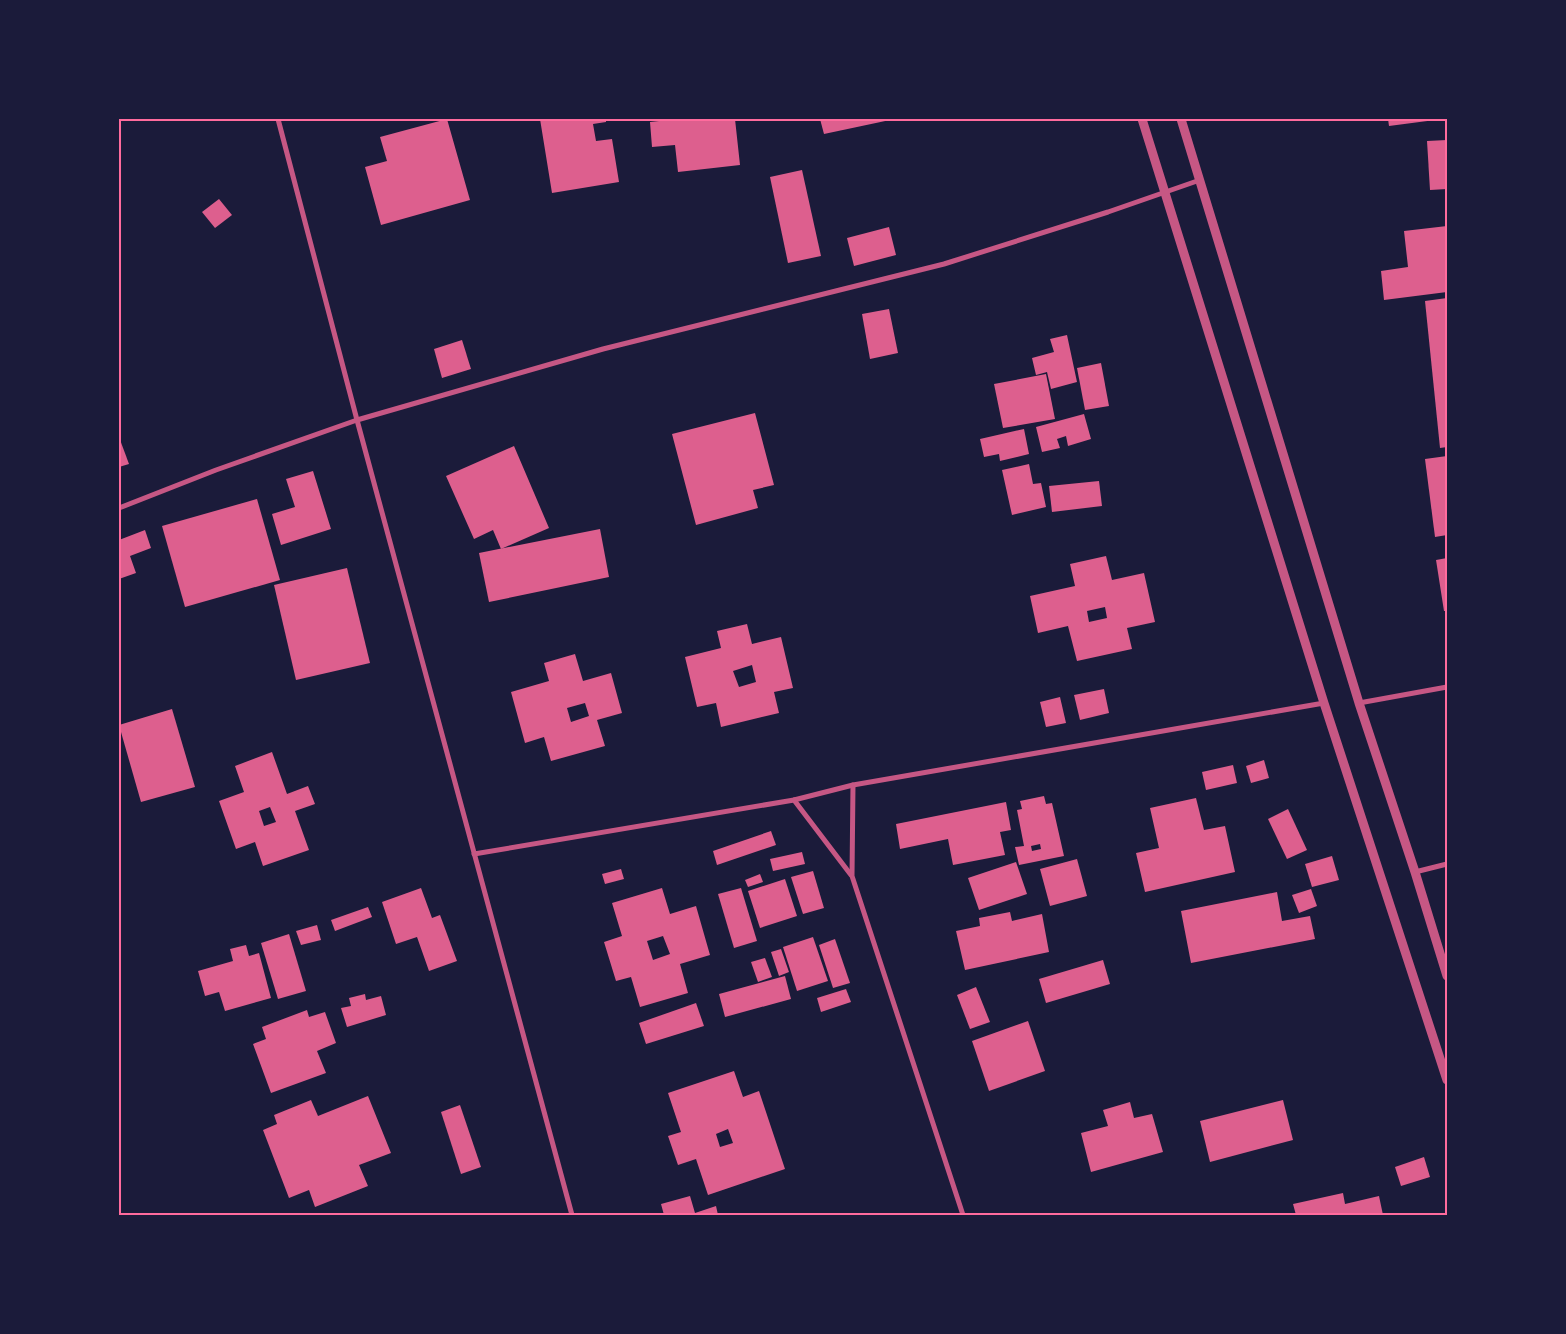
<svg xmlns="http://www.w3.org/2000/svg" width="1566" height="1334" font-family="'Times New Roman',serif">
  <rect width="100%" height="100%" fill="#1b1b3a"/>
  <!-- building -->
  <g fill="#dd5f8e" fill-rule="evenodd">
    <path d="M447 119 470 200 381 225 365 167 387 161 380 137Z"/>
    <path d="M540 119H606V122L593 124 596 141 612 139 619 182 552 193Z"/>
    <path d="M677 119H735L740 165 678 172 675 145 652 147 650 122Z"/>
    <path d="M820 119H889L890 120 824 134Z"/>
    <path d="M1388 119H1435V120L1389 126Z"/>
    <path d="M1447 140V189L1430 190 1427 141Z"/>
    <path d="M802 170 821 256 788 263 770 177Z"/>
    <path d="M219 199 232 215 215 228 202 212Z"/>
    <path d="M1447 226V292L1384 300 1381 271 1408 267 1404 231Z"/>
    <path d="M889 227 896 255 854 266 847 238Z"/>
    <path d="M1447 298V447L1440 448 1425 301Z"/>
    <path d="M889 309 898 353 870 359 862 314Z"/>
    <path d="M1067 335 1077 382 1051 389 1047 372 1036 375 1032 358 1054 352 1050 339Z"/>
    <path d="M462 340 471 369 442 378 434 349Z"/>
    <path d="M1101 363 1109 406 1085 410 1077 368Z"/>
    <path d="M1046 374 1055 419 1003 428 994 384Z"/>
    <path d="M755 413 774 485 753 490 758 508 696 525 672 434Z"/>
    <path d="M1084 414 1091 439 1068 446 1066 436 1057 439 1060 448 1042 452 1036 427Z"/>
    <path d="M1024 429 1029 454 1000 461 999 454 984 457 980 439Z"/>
    <path d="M119 437 129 464 119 467Z"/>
    <path d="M514 446 549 528 501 549 493 530 474 539 446 476Z"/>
    <path d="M1447 456V535L1435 537 1425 459Z"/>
    <path d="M1029 464 1033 484 1041 483 1046 507 1012 515 1002 470Z"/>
    <path d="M313 471 331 529 281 545 272 514 295 507 286 479Z"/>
    <path d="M1099 481 1102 506 1052 512 1049 486Z"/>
    <path d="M257 499 280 580 185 607 162 526Z"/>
    <path d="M600 529 609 577 489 602 479 553Z"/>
    <path d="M145 530 151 548 130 556 136 573 119 579V540Z"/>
    <path d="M1106 556 1112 580 1144 573 1155 622 1127 628 1132 649 1077 661 1068 626 1038 633 1030 596 1075 586 1070 564ZM1105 607 1107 618 1089 622 1087 611Z"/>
    <path d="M1447 558V611H1444L1436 560Z"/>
    <path d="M347 568 370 663 296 680 274 585Z"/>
    <path d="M747 624 752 644 781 637 793 688 774 692 779 713 721 727 716 703 697 707 685 657 721 648 717 631ZM752 665 756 682 739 687 733 671Z"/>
    <path d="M575 654 583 681 611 673 622 713 597 720 605 746 551 761 544 737 525 743 511 692 549 681 544 663ZM585 703 589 716 571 722 567 708Z"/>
    <path d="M1104 689 1109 713 1080 720 1074 695Z"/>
    <path d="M1060 697 1066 723 1046 727 1040 702Z"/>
    <path d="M172 709 195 787 141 802 119 725Z"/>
    <path d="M272 752 287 794 308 786 315 804 295 811 309 850 263 866 255 842 236 849 219 801 244 792 235 766ZM270 807 276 822 264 826 259 811Z"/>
    <path d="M1264 760 1269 778 1251 783 1246 766Z"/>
    <path d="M1233 765 1237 783 1206 790 1202 772Z"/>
    <path d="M1044 796 1046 804 1052 803 1064 856 1019 865 1015 847 1024 846 1017 810 1022 809 1020 801ZM1040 844 1041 849 1032 851 1031 846Z"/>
    <path d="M1196 798 1204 830 1225 826 1235 872 1145 892 1136 853 1159 848 1150 808Z"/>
    <path d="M1006 802 1011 830 1000 832 1005 855 953 865 948 839 900 849 896 824Z"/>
    <path d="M1288 809 1307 850 1287 859 1268 819Z"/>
    <path d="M771 831 776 845 717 865 713 851Z"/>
    <path d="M802 852 805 864 773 871 770 859Z"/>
    <path d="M1332 856 1339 880 1312 887 1305 864Z"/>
    <path d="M1077 859 1087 896 1050 906 1040 869Z"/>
    <path d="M1016 862 1027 894 979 910 968 878Z"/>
    <path d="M621 869 624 879 605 884 602 874Z"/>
    <path d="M813 871 824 908 803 914 791 877Z"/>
    <path d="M760 874 763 882 748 887 745 880Z"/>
    <path d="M785 879 797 916 760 928 748 891Z"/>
    <path d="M421 888 432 918 440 915 457 961 429 971 417 937 396 944 382 902Z"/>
    <path d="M662 888 670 914 696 906 710 955 680 964 688 993 640 1007 631 977 616 981 604 942 622 936 612 903ZM663 936 670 954 653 960 647 941Z"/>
    <path d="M741 888 757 941 734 948 718 894Z"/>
    <path d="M1311 889 1317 906 1299 913 1292 895Z"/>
    <path d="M1277 892 1282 921 1310 916 1315 939 1191 963 1181 911Z"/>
    <path d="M368 907 372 917 335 931 331 920Z"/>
    <path d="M1010 912 1012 921 1042 914 1049 952 965 970 956 931 980 926 979 918Z"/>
    <path d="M317 925 321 940 301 945 296 931Z"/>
    <path d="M289 934 306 991 278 999 261 943Z"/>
    <path d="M813 937 828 981 797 991 783 947Z"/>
    <path d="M835 939 850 983 833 988 819 945Z"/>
    <path d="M246 945 249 956 259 953 271 998 225 1011 219 992 205 996 198 971 233 961 230 949Z"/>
    <path d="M781 949 789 972 779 976 771 952Z"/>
    <path d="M765 958 772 977 758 982 751 962Z"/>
    <path d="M1103 960 1110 984 1046 1003 1039 979Z"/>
    <path d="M785 976 791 999 725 1017 719 994Z"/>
    <path d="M976 987 990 1022 970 1029 957 995Z"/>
    <path d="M846 989 851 1002 821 1012 817 998Z"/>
    <path d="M365 994 366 1000 381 996 386 1015 347 1027 341 1008 351 1006 349 998Z"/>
    <path d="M696 1003 704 1026 646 1044 639 1023Z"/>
    <path d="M307 1010 309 1017 325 1012 336 1043 317 1051 326 1073 271 1093 253 1044 266 1039 262 1027Z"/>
    <path d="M1028 1021 1045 1071 989 1091 972 1041Z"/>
    <path d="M734 1071 743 1097 759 1091 785 1169 708 1195 696 1159 678 1165 668 1136 681 1132 668 1093ZM728 1129 733 1143 720 1147 716 1134Z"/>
    <path d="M368 1096 391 1153 359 1165 368 1186 315 1207 309 1190 289 1198 263 1130 277 1124 274 1115 311 1100 318 1116Z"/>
    <path d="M1283 1100 1293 1140 1210 1162 1200 1121Z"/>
    <path d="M1130 1102 1134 1118 1152 1114 1163 1152 1091 1172 1081 1133 1108 1126 1103 1110Z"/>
    <path d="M460 1105 481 1167 461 1174 441 1112Z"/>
    <path d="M1424 1157 1430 1177 1401 1186 1395 1167Z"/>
    <path d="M1343 1193 1345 1204 1379 1196 1383 1215H1296L1293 1204Z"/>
    <path d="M690 1196 695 1213 716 1206 718 1215H664L661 1204Z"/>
  </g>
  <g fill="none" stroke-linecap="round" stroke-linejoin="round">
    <!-- minor -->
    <g stroke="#c65784" stroke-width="5">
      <path d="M278 119 357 420 572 1215"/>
      <path d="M119 508 216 470 357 420 603 349 944 264 1108 212 1200 180"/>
      <path d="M1359 703 1447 687"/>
      <path d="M853 785 852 876 963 1215"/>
      <path d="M794 800 851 875"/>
      <path d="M474 854 794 800 853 785 1324 703"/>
      <path d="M1415 872 1447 864"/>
    </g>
    <!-- tertiary -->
    <g stroke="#c65784" stroke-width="9">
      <path d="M1142 119 1324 703 1447 1080"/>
      <path d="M1181 119 1359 703 1415 872 1447 976"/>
    </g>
  </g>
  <!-- border -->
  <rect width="1566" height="1334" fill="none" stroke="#1b1b3a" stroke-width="240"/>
  <rect x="120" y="120" width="1326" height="1094" fill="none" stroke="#ff6b9d" stroke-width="2"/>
</svg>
